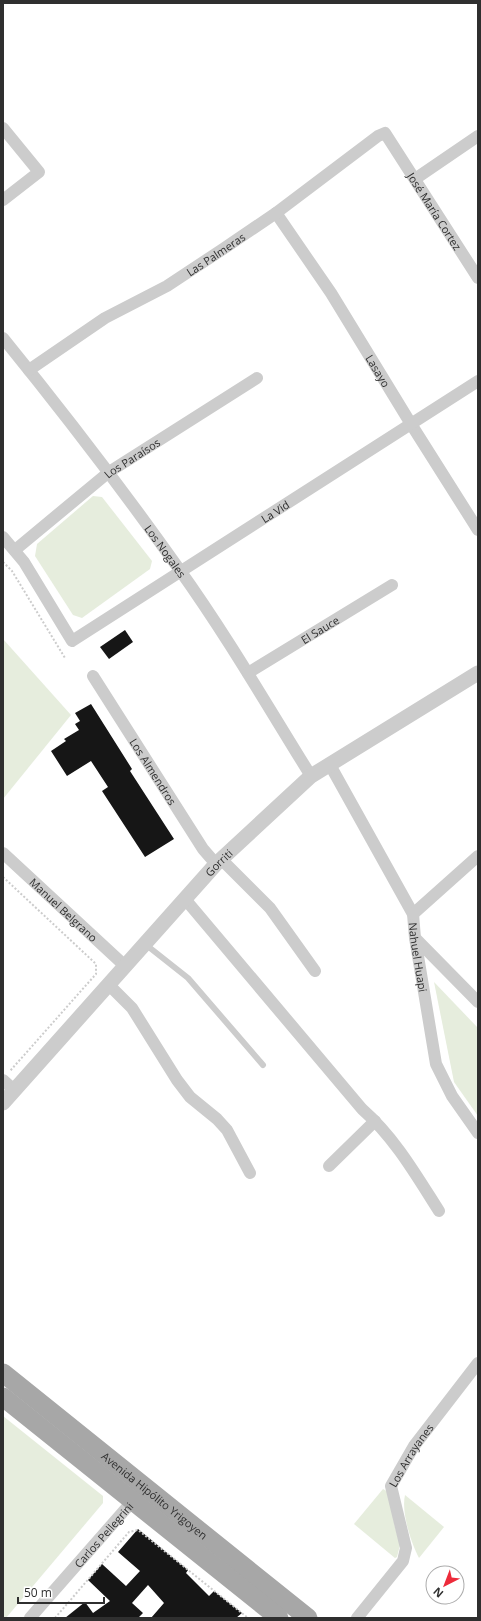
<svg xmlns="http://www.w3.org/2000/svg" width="481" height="1621" font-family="'Open Sans',sans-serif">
  <rect width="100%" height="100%" fill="#fff"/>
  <!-- green -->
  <g fill="#e6eddd">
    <path d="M93 496 102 497 152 561 150 569 82 618 73 615 35 556 37 544Z"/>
    <path d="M3 639 71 715 3 799Z"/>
    <path d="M434 982 478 1028V1116L454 1082Z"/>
    <path d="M3 1416 103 1496V1503L6 1618H3Z"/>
    <path d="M383 1489 390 1493V1503L395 1527 400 1545 397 1557 395 1558 354 1524Z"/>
    <path d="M405 1495 444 1527 419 1558C411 1543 401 1512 405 1495Z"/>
  </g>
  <!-- building -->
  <g fill="#161616">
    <path d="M125 630 133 642 109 659 100 647Z"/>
    <path d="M91 704 132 769 130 771 174 839 145 857 102 791 108 787 91 761 67 776 51 751 66 741 64 739 79 730 75 724 80 721 75 713Z"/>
    <path d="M138 1529 188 1570 186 1573 209 1596 214 1591 242 1613 236 1618H151L164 1603 148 1585 132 1603 143 1613 138 1618H65L85 1602 93 1613 110 1601 88 1580 102 1564 126 1586 140 1571 118 1552Z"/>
  </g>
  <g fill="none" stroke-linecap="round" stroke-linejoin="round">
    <!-- path -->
    <g stroke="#ccc" stroke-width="2" stroke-dasharray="2 2" stroke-linecap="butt">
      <path d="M3 562 12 571 65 658"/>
      <path d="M3 877 96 964V974L10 1071"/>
      <path d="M55 1618 129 1532 138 1530 248 1618"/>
    </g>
    <!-- service -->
    <path stroke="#ccc" stroke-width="6" d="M145 944 188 978 263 1065"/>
    <!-- minor -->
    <g stroke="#ccc" stroke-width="12">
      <path d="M3 128 39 172 3 200"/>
      <path d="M415 179 478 136"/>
      <path id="s1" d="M276 213 331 293 411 424 478 530"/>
      <path id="s2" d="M3 338C64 413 123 490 179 569 227 636 268 707 311 776"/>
      <path id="s3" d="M29 370 105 318 167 286 223 249 276 213 378 136 385 133 478 278"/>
      <path id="s4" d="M3 537 24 562 72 641 478 381"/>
      <path id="s5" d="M15 550 109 472 257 378"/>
      <path id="s6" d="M248 673 392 585"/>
      <path id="s7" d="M93 676 203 849 216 864"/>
      <path id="s8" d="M330 765 413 914 415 938 436 1064 452 1096 478 1133"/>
      <path id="s9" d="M3 853 124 965"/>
      <path d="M221 859 270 908 315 971"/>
      <path d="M185 899 362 1109C395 1138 416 1175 439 1211"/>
      <path d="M413 914 478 856"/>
      <path d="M415 938 478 1002"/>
      <path d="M108 984 132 1008 177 1080 190 1097 217 1119 227 1130 250 1173"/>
      <path d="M3 1080 14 1090"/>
      <path d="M329 1166 375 1121"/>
      <path id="s10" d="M30 1618 137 1496"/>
      <path id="s11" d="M357 1618 403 1561 406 1548 391 1486 414 1446 478 1363"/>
    </g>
    <!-- tertiary -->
    <path stroke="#ccc" stroke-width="15" id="s12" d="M3 1103 216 864 311 776 478 673"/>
    <!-- primary -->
    <g stroke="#a7a7a7" stroke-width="19">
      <path id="s13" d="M3 1373 308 1618"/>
      <path d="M3 1397 279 1618"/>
    </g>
  </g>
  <g text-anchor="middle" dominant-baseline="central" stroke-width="4" stroke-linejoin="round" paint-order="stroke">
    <!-- street labels -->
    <g font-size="11" fill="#2f2f2f" stroke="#fff">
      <text stroke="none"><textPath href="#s3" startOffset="521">José María Cortez</textPath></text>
      <text stroke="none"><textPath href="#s3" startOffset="220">Las Palmeras</textPath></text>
      <text stroke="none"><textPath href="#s1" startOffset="188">Lasayo</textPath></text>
      <text stroke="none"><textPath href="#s5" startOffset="149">Los Paraísos</textPath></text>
      <text stroke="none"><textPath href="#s4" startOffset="366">La Vid</textPath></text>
      <text stroke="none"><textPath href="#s2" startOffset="268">Los Nogales</textPath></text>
      <text stroke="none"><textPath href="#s6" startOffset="84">El Sauce</textPath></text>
      <text stroke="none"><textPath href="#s7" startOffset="113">Los Almendros</textPath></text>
      <text stroke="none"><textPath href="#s12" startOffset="323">Gorriti</textPath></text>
      <text stroke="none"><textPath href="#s9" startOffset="83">Manuel Belgrano</textPath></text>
      <text stroke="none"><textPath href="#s8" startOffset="214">Nahuel Huapi</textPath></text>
      <text stroke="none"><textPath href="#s11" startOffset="187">Los Arrayanes</textPath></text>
      <text stroke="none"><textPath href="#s13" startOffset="195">Avenida Hipólito Yrigoyen</textPath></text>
      <text stroke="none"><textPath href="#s10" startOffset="111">Carlos Pellegrini</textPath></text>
    </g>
  </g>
  <!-- border -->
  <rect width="481" height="1621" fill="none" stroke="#2f2f2f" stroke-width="8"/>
  <!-- north arrow -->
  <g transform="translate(445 1585) rotate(222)"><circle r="19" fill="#ffffff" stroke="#acacac"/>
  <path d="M0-3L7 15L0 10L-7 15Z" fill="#ed2b3a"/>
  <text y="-6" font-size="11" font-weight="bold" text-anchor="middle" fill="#2f2f2f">N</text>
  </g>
  <!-- scale -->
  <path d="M18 1597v6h86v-6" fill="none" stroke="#2f2f2f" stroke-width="2"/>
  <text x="24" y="1597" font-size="12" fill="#2f2f2f" stroke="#ffffff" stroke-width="3" paint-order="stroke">50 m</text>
</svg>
